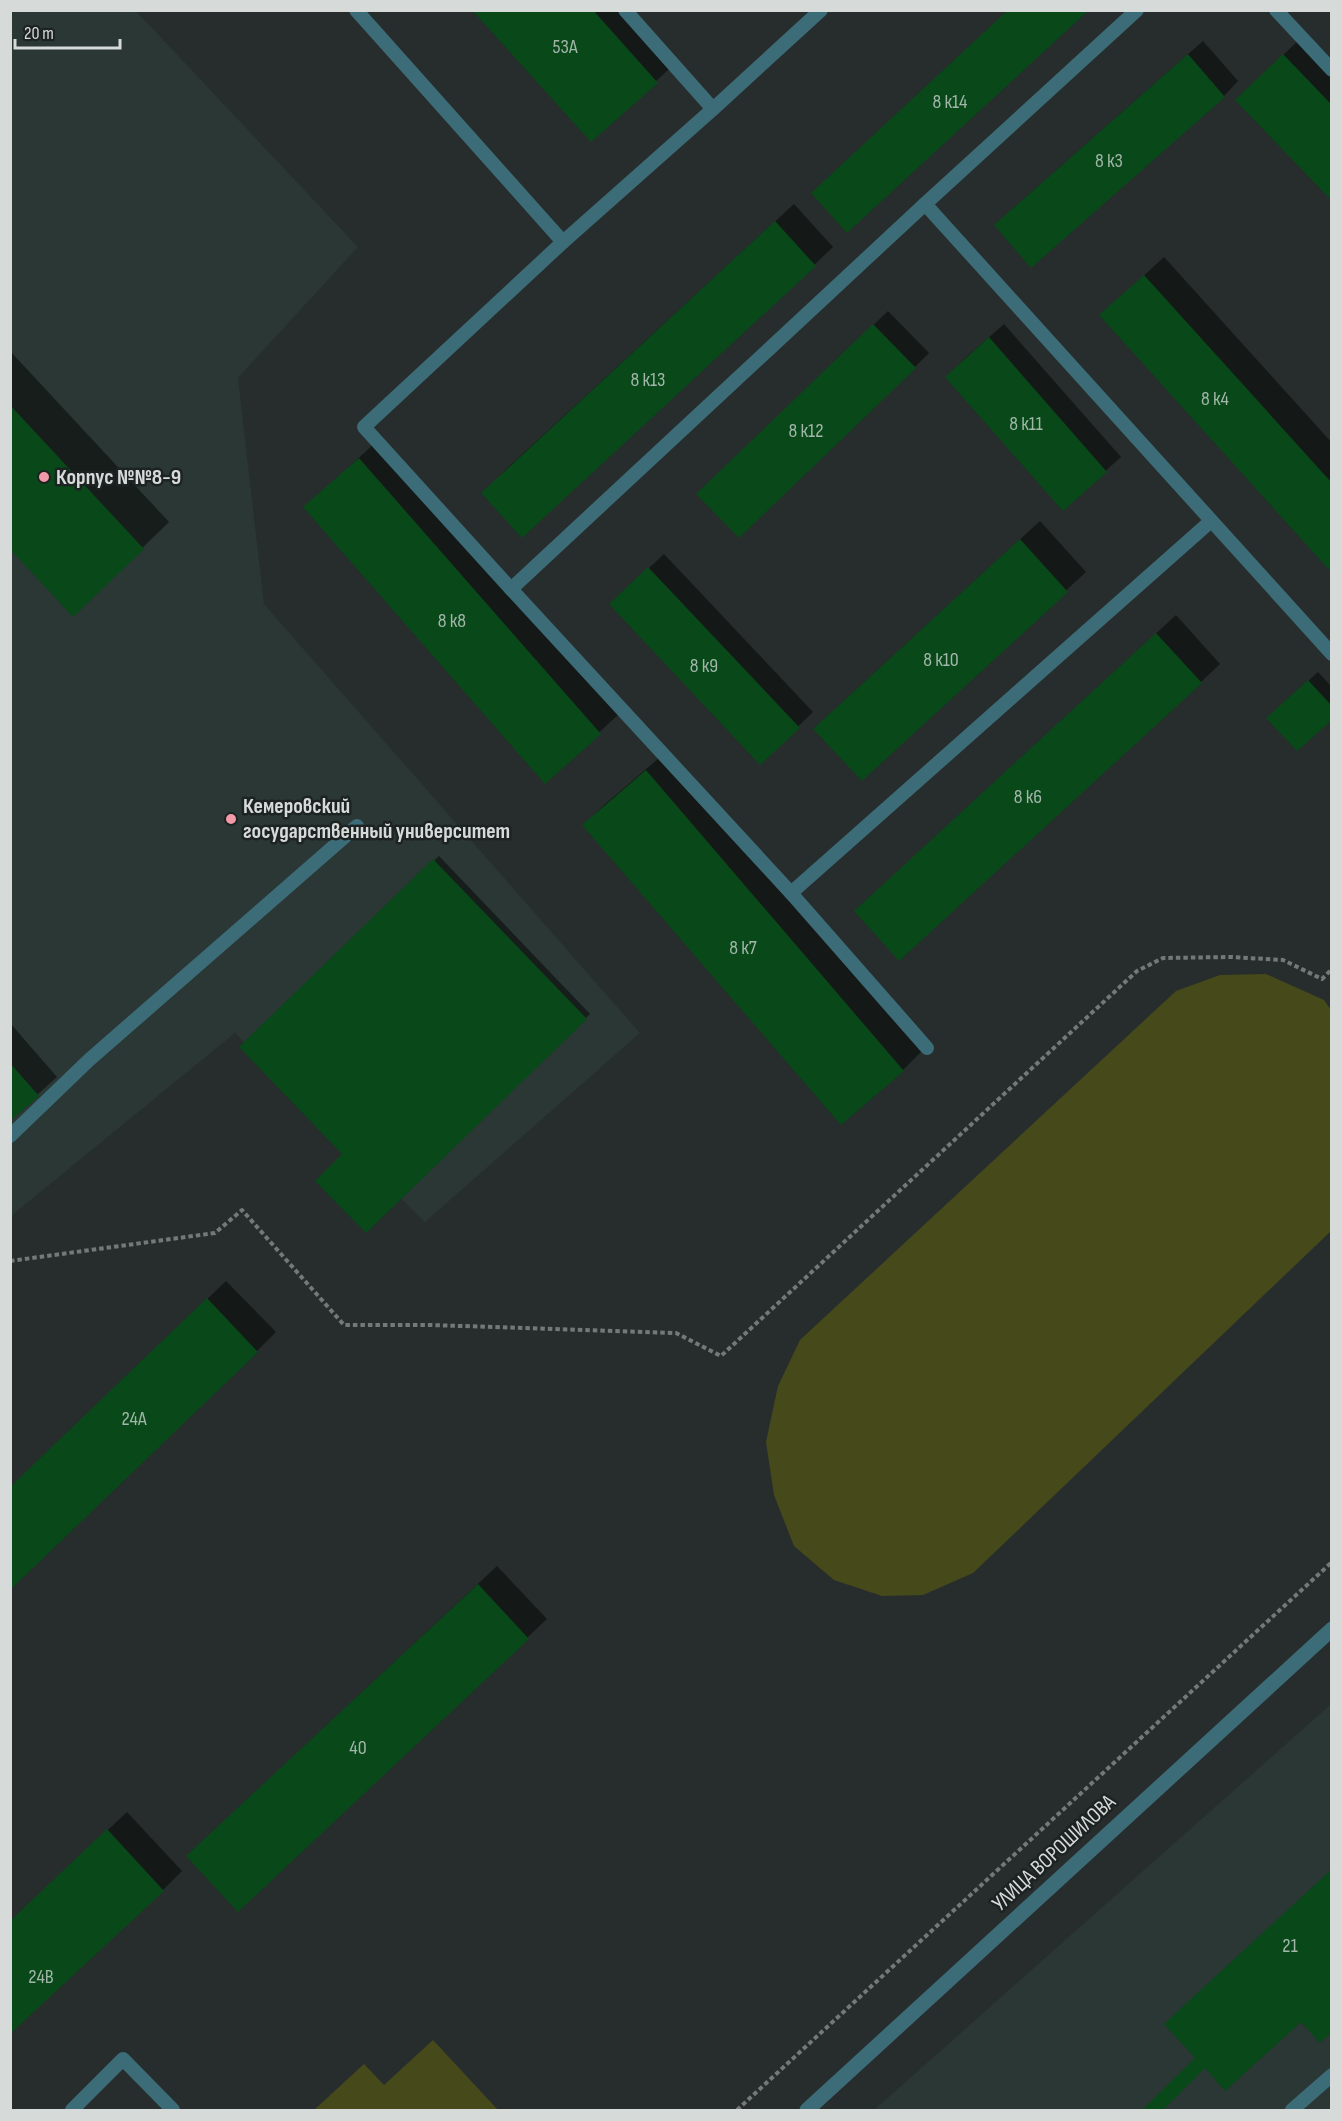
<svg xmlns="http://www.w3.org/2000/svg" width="1342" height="2121" font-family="'Sofia Sans Condensed',sans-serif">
  <rect width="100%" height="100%" fill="#272d2c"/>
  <!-- built -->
  <g fill="#2a3734">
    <path d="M11 11H136L358 247 238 378 264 604 640 1033 425 1222 235 1033 11 1216Z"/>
    <path d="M1331 1704V2110H874Z"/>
  </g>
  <!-- green -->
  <g fill="#464a1a">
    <path d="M1266 974 1324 1000 1331 1010V1231L973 1573 923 1595 882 1596 834 1580 794 1546 774 1495 766 1442 778 1386 800 1340 1176 991 1220 975Z"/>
    <path d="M433 2040 498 2110H314L364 2064 384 2085Z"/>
  </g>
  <!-- shadow -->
  <g fill="#0007">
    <path d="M475 10H628L676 63 591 140Z"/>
    <path d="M1302 37 1332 67V199L1256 81Z"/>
    <path d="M1203 41 1238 81 1224 96 1010 211Z"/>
    <path d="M794 204 833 247 814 265 501 474Z"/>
    <path d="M1164 257 1332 443V571L1101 315Z"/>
    <path d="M888 311 929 353 915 367 713 480Z"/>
    <path d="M1004 324 1121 457 1063 509 961 362Z"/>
    <path d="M10 351 169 522 73 615 10 547Z"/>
    <path d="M378 440 619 714 545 782 305 508Z"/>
    <path d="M1040 521 1086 572 862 779 834 710Z"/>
    <path d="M664 554 813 712 760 763 625 590Z"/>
    <path d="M1176 615 1220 664 1201 682 856 911Z"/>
    <path d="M1318 672 1332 687V718L1278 709Z"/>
    <path d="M666 752 922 1051 903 1070 584 825 603 806Z"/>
    <path d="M439 856 590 1014 366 1231 344 1154 241 1047Z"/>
    <path d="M10 1023 57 1077 10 1119Z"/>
    <path d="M226 1281 276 1332 257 1351 10 1488Z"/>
    <path d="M497 1566 547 1619 238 1909 207 1838Z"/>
    <path d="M127 1812 182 1871 163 1890 10 1922Z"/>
  </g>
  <!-- building -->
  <g fill="#084819">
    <path d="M472 10H593L658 83 591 142Z"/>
    <path d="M1008 10H1089L847 233 811 193Z"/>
    <path d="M1188 54 1225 97 1031 268 994 225Z"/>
    <path d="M1283 54 1332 105V201L1235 100Z"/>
    <path d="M775 221 816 266 522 538 481 493Z"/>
    <path d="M1144 275 1332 483V573L1099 315Z"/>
    <path d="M873 324 916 368 739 538 696 494Z"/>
    <path d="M989 337 1107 472 1063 511 945 377Z"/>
    <path d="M10 405 144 549 73 617 10 549Z"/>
    <path d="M359 458 601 734 545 784 303 507Z"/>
    <path d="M1020 539 1068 592 862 781 813 729Z"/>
    <path d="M648 567 800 728 760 765 609 604Z"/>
    <path d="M1156 633 1202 683 899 961 854 911Z"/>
    <path d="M1308 680 1332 706V720L1297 751 1266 718Z"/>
    <path d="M646 770 904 1071 841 1125 582 825Z"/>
    <path d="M433 859 587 1019 366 1233 315 1181 342 1154 239 1047Z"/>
    <path d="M10 1063 39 1096 10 1121Z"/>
    <path d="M207 1298 258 1352 10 1590V1487Z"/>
    <path d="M478 1584 529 1639 238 1912 186 1856Z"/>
    <path d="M107 1829 164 1891 10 2034V1921Z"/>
    <path d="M1332 1869V2032L1320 2043 1301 2022 1225 2091 1205 2068 1163 2110H1142L1195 2058 1164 2024Z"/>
  </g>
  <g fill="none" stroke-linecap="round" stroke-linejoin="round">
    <!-- path -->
    <g stroke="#747978" stroke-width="4" stroke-dasharray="4.5 3" stroke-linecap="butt">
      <path d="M10 1261 215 1233 242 1210 344 1325H431L676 1333 721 1356 1137 971 1163 958 1231 957 1283 960 1322 979 1332 969"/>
      <path d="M737 2110 1332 1562"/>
    </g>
    <!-- lane -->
    <g stroke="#3c6c78" stroke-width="14">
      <path d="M356 10 563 242 713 109 821 10"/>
      <path d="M625 10 713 109"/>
      <path d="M1276 10 1332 70"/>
      <path d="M925 204 1332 654"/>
      <path d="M511 589 364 427 563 242"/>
      <path d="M791 893 1211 521"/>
      <path d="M927 1048 791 893 511 589 925 204 1137 10"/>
      <path d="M10 1136 89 1060 357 826"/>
      <path d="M72 2110 123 2059 173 2110"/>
      <path d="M1292 2110 1332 2075"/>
    </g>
    <!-- street -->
    <path stroke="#3c6c78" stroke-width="15" d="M807 2110 1332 1629"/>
  </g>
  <!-- markers -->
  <g fill="#f39aa8" stroke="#1d2322" stroke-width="2">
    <circle cx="44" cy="477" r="6"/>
    <circle cx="231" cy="819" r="6"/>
  </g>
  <g text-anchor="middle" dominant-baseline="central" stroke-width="5" stroke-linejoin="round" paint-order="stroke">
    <!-- number labels -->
    <g font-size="20" fill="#a2b6a9">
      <text x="565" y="47">53А</text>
      <text x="950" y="102">8 к14</text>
      <text x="1109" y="161">8 к3</text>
      <text x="648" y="380">8 к13</text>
      <text x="1215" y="399">8 к4</text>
      <text x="1026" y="424">8 к11</text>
      <text x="806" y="431">8 к12</text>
      <text x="452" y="621">8 к8</text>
      <text x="941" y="660">8 к10</text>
      <text x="704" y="666">8 к9</text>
      <text x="1028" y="797">8 к6</text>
      <text x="743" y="948">8 к7</text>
      <text x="134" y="1419">24А</text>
      <text x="358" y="1748">40</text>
      <text x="1290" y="1946">21</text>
      <text x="41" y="1977">24В</text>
    </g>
    <!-- poi labels -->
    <g font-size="22" font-weight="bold" fill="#d6dad9" stroke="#1d2322" text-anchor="start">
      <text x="56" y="477">Корпус №№8-9</text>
      <text x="243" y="806">Кемеровский<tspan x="243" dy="25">государственный университет</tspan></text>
    </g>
    <!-- street labels -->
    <g font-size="22" fill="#d6dad9" stroke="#1d2322">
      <text transform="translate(1054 1853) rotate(-43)">УЛИЦА ВОРОШИЛОВА</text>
    </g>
  </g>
  <!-- border -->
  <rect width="1342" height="2121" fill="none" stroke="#d6dad9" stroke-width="24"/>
  <!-- scale -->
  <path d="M15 39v9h105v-9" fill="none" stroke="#d6dad9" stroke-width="3"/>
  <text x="24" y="39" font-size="18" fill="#d6dad9" stroke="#1d2322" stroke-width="4.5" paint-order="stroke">20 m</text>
</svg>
